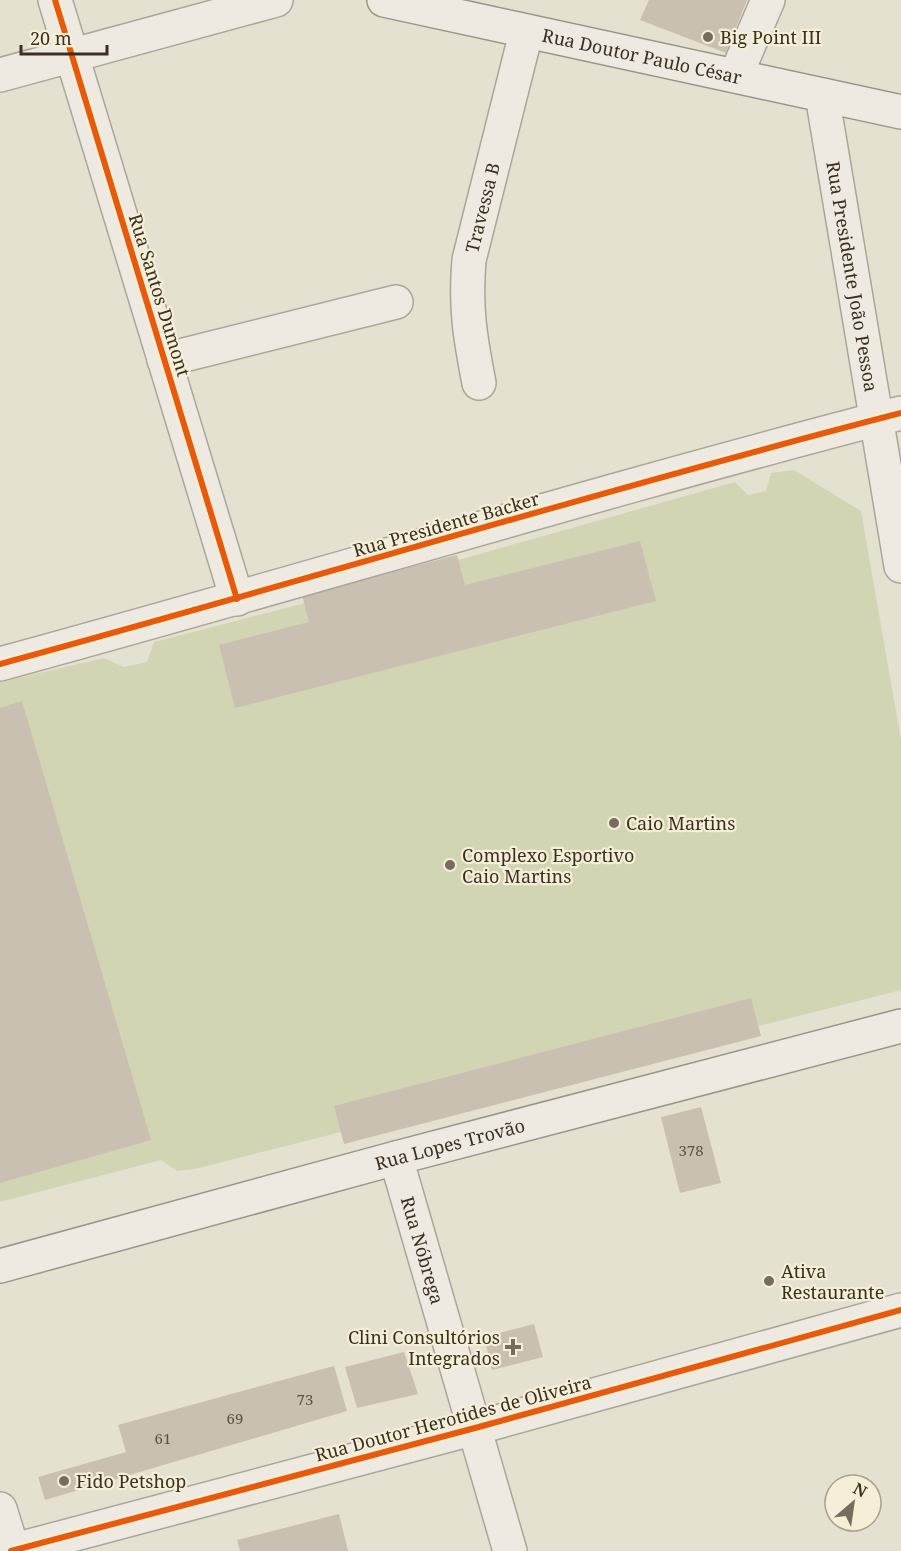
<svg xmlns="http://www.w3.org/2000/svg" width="901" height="1551" font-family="'Noto Serif',serif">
  <rect width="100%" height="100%" fill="#e5e1d0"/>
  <!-- green -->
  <path fill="#d1d5b3" d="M794 470 861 511 901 740V990L195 1169 177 1171 161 1160 0 1202V682L104 658 124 667 147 662 154 642 306 603 735 482 748 495 766 491 771 473Z"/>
  <!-- building -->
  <g fill="#c9c0b1">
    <path d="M649 0H747L726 53 640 20Z"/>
    <path d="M640 541 656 601 235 708 219 645 309 622 302 595 457 555 465 585Z"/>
    <path d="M22 701 151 1140 0 1183V708Z"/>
    <path d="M751 998 761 1036 344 1144 334 1106Z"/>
    <path d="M701 1107 721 1183 680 1193 661 1117Z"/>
    <path d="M534 1324 543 1357 492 1370 484 1337Z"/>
    <path d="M404 1352 418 1394 357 1408 345 1367Z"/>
    <path d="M334 1366 347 1411 45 1500 38 1477 126 1452 118 1425Z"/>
    <path d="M339 1514 348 1551H240L237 1540Z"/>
  </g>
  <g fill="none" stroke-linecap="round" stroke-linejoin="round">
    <defs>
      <g id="minor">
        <path d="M55 0 237 599"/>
        <path d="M0 75 276 0"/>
        <path d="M736 75 768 0"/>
        <path d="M164 360 396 302"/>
        <path id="s1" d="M479 383C470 337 465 307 469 260L526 33"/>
        <path id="s2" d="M396 1158 510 1551"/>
        <path d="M11 1551 475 1428 901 1310"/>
      </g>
      <g id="tertiary">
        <path id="s3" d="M822 95 901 566"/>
        <path d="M0 664C301 582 599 491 901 413"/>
        <path d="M0 1509 13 1551"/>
      </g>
      <g id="secondary">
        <path id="s4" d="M384 0 901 112"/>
        <path id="s5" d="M0 1266 396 1158 901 1026"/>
      </g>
    </defs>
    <!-- minor casing -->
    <use href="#minor" stroke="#aba699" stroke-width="36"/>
    <!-- tertiary casing -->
    <use href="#tertiary" stroke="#aba699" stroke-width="36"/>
    <!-- secondary casing -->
    <use href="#secondary" stroke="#9a9589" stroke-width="36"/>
    <!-- minor -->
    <use href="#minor" stroke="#eeeae1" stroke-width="33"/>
    <!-- tertiary -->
    <use href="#tertiary" stroke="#eeeae1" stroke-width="33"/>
    <!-- secondary -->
    <use href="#secondary" stroke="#eeeae1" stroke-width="33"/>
    <defs>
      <g id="cycleway">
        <path d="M55 0 237 599"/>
        <path d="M0 664C301 582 599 491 901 413"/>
        <path d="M11 1551 475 1428 901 1310"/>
      </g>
    </defs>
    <!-- cycleway casing -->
    <use href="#cycleway" stroke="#f5efd8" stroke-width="10"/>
    <!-- cycleway -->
    <use href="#cycleway" stroke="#e8590c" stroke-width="6"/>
  </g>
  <!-- markers -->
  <g fill="#766d5e" stroke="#f5efd8" stroke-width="2">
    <circle cx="708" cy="37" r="6"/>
    <circle cx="614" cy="823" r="6"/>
    <circle cx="450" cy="865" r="6"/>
    <circle cx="769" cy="1281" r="6"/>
    <path d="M510 1338h6v6h6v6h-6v6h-6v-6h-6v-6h6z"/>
    <circle cx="64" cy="1481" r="6"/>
  </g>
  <g text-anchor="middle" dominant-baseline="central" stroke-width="4.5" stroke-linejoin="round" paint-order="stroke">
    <!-- number labels -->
    <g font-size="15" fill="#5e5345">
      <text x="691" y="1150">378</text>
      <text x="305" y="1399">73</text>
      <text x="235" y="1418">69</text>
      <text x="163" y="1438">61</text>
    </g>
    <!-- poi labels -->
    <g font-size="18" fill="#3a2f21" stroke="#f5efd8" text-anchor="start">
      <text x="720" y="37">Big Point III</text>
      <text x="626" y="823">Caio Martins</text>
      <text x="462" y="855">Complexo Esportivo<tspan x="462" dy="21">Caio Martins</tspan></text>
      <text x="781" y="1271">Ativa<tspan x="781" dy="21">Restaurante</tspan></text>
      <text x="500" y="1337" text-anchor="end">Clini Consultórios<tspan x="500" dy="21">Integrados</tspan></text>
      <text x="76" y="1481">Fido Petshop</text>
    </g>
    <!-- street labels -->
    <g font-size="18" fill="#3a2f21" stroke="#f5efd8">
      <text stroke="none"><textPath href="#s4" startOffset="264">Rua Doutor Paulo César</textPath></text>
      <text stroke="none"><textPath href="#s1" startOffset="178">Travessa B</textPath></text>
      <text stroke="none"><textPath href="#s3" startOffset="184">Rua Presidente João Pessoa</textPath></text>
      <text transform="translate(160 295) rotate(73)">Rua Santos Dumont</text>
      <text transform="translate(446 524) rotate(-16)">Rua Presidente Backer</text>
      <text stroke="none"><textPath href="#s5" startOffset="466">Rua Lopes Trovão</textPath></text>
      <text stroke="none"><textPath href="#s2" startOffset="96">Rua Nóbrega</textPath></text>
      <text transform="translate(453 1418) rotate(-15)">Rua Doutor Herotides de Oliveira</text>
    </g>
  </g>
  <!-- north arrow -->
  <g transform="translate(853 1503) rotate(29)"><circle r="28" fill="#f5efd8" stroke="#aaa28f" stroke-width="1.5"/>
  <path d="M0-4.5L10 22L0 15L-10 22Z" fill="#766d5e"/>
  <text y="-9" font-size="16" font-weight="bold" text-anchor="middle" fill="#3a2f21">N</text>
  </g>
  <!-- scale -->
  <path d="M21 45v9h86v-9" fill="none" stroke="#3a2f21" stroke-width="3"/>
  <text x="30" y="45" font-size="18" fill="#3a2f21" stroke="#f5efd8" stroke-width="4.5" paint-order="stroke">20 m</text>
</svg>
